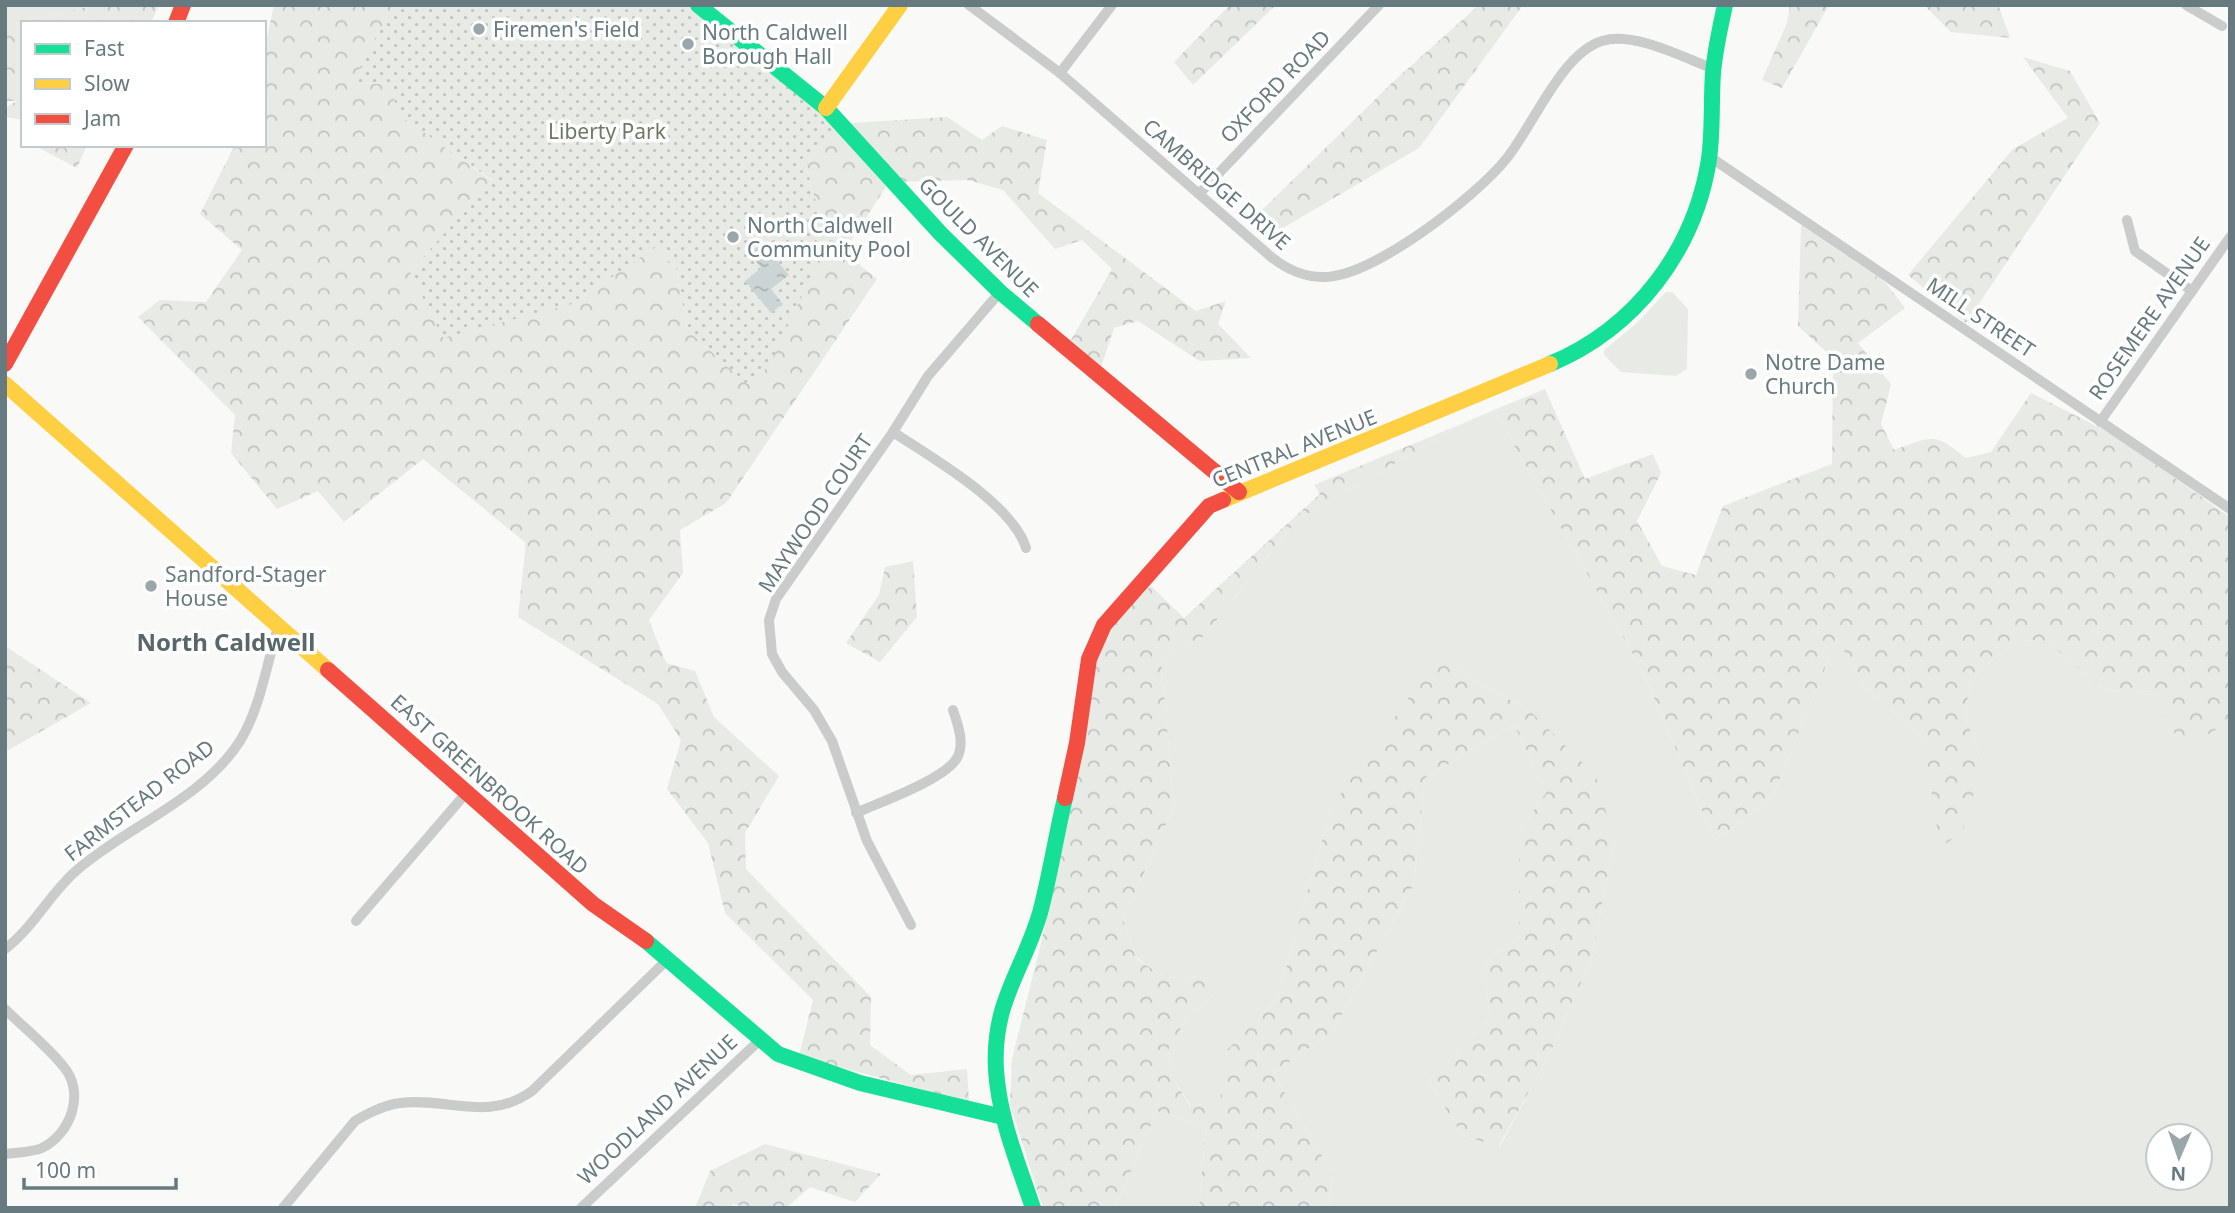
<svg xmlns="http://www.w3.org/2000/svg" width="2235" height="1213" font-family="'Noto Sans',sans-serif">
  <defs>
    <pattern id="forest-crowns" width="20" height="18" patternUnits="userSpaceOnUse" patternTransform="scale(1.75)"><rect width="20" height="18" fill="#e8eae6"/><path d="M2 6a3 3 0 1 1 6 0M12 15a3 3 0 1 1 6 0" fill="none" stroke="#c0c3c0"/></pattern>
    <pattern id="park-dots" width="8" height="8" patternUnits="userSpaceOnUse" patternTransform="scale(1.75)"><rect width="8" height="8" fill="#e8eae6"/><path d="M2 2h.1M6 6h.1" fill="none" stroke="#c0c3c0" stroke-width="1.8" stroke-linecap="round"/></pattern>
    <pattern id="water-ripples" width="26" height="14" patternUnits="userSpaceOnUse" patternTransform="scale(1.75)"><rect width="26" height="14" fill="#ccd5d6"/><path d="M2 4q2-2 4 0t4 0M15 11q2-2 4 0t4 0" fill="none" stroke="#a9b2b3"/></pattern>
  </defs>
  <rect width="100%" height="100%" fill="#f9f9f8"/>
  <!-- grass -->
  <g fill="#e8eae6" fill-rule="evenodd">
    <path d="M5 5H97L5 25Z"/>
    <path d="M1666 292H1672L1688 309 1687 369 1676 376 1621 372 1604 355V350L1637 323Z"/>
    <path d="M1494 410 1643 672 1715 841 1772 798 1837 639 1865 688 1923 737 1941 846 1983 763 1965 717 1971 678 2017 640 2047 641 2103 690 2155 692 2182 748 2230 722V1208H1323L1329 1203 1333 1174 1273 1073 1332 1032 1414 884 1425 778 1514 724 1546 793 1519 832V937L1484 963 1490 1018 1428 1081 1463 1136 1500 1146 1550 1053 1592 958 1614 841 1530 711 1467 676 1454 661 1332 806 1277 999 1227 1050 1221 1101 1191 1106 1173 1078 1168 1050 1189 1015 1212 999 1200 976 1165 978 1136 957 1123 920 1174 806 1161 659 1203 637 1297 520 1466 422ZM2158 1136H2200V1178H2158Z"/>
    <path d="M1157 1111 1206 1126 1199 1208H1115Z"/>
  </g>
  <!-- forest -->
  <g fill="url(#forest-crowns)">
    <path d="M97 5H159L151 23H23V120L5 117V108L17 101H5V25Z"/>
    <path d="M274 5H393L353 83 390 84 400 115 492 181 410 272 572 304 656 246 677 270 687 330 827 242 806 166 837 124 947 117 982 140 1002 126 1047 140 1038 193 1196 311 1226 301 1218 324 1251 358 1200 361 1138 321 1114 328 1101 367 1071 340 1112 269 1082 240 1055 249 1003 190 968 180 889 182 844 252 877 279 726 503 680 530 683 573 649 620 666 663 695 671 714 717 779 776 745 833 746 869 871 997 870 1045 911 1075 967 1069 969 1102 799 1056 813 1000 725 913 708 843 667 789 681 740 658 704 518 617 526 543 423 459 344 522 318 491 277 509 231 453 235 415 138 317 160 300 206 302 242 250 200 214 235 145H264V52Z"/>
    <path d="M1230 5H1276L1193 85 1174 62Z"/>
    <path d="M1479 5H1523L1419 148 1264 239 1243 219 1262 210 1394 81Z"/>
    <path d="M1790 5H1829L1782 88 1762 80 1787 23Z"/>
    <path d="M1924 5 1999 7 2010 38 1951 32Z"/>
    <path d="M2023 57 2070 71 2100 123 1966 323 1908 275 2013 149 2068 118Z"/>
    <path d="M33 145H87L77 168Z"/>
    <path d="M1801 225 1886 283 1905 308 1858 343 1891 384 1881 424 1894 450C1932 437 1933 431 1966 458L1991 452 2031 393 2112 434 2230 517V722L2182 749 2155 692 2103 690 2047 641 2017 640 1971 678 1965 717 1983 763 1962 833 1940 847 1923 737 1865 688 1837 639 1772 798 1715 841 1643 672 1494 410 1545 389 1585 479 1653 454 1661 473 1637 521 1662 566 1696 575 1723 506 1832 464 1833 358 1798 326Z"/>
    <path d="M1466 422 1297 520 1203 637 1161 659 1174 806 1123 920 1136 958 1165 978 1200 976 1210 988 1212 999 1189 1015 1168 1050 1173 1078 1190 1106 1220 1101 1227 1050 1277 999 1332 806 1429 669 1454 661 1467 676 1530 711 1596 776 1614 841 1592 958 1550 1053 1499 1146 1463 1136 1428 1081 1490 1018 1484 963 1519 937V832L1546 793 1514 724 1425 778 1414 884 1332 1032 1273 1073 1333 1174 1329 1203 1323 1208H1199L1206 1126 1157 1111 1115 1208H1043L1010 1104 1012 1059 1049 911 1098 655 1113 621 1151 586 1184 618 1320 494 1314 485Z"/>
    <path d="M913 561 917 617 880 662 846 643 879 595 885 567Z"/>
    <path d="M5 646 91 703 5 752Z"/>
    <path d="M765 1144 881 1174 855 1202 810 1187 786 1208H749L733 1204 730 1208H695L710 1171Z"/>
  </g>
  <!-- park -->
  <path fill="url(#park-dots)" d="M393 5H694L837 124 806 166 827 242 769 366 747 384 687 330 677 270 656 247 572 304 443 338 410 272 492 180 399 115 390 84 352 83Z"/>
  <!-- water -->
  <path fill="url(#water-ripples)" d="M762 243 789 275 771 289 783 304 771 313 745 281 761 268 750 253Z"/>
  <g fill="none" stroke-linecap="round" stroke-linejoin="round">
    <!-- street -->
    <g stroke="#cacccc" stroke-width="10">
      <path d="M969 5 1060 73 1270 256C1286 269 1302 277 1323 277 1372 278 1477 196 1507 158 1534 124 1562 53 1602 41 1634 31 1684 58 1714 69"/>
      <path d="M2186 5 2222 26"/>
      <path d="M1060 73 1112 5"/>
      <path d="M1710 157 2230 509"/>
      <path d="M1199 194 1379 5"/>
      <path d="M2127 220 2135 251 2192 291"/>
      <path d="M2100 422 2230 237"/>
      <path d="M893 432C932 458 1012 503 1026 548"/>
      <path d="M856 813C880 802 944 780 957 758 965 744 958 725 953 710"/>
      <path d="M356 921 467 792"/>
      <path d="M911 925 867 841 832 741 814 710 782 672 772 654 769 620 776 599 893 432 928 376 1000 292"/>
      <path d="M5 949C34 927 50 893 77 870 128 826 203 799 240 741 261 707 267 661 279 624"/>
      <path d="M5 1009C24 1028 46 1045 63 1066 86 1092 71 1134 42 1148 30 1153 18 1152 5 1154"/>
      <path d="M283 1208 355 1121C370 1112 384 1105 400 1103 449 1097 487 1123 532 1091L668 959"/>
      <path d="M581 1208 761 1039"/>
    </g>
    <!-- fast -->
    <g stroke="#16e098" stroke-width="16">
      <path d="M698 5 826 108 940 233 1000 292 1038 324"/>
      <path d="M1550 364C1636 328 1695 250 1709 159 1713 130 1711 102 1713 73 1715 50 1720 28 1725 5"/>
      <path d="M646 941 778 1054 860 1083 1003 1117"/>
      <path d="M1033 1208C1018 1163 999 1118 996 1070 992 1002 1023 971 1040 913 1050 875 1056 836 1065 798"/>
    </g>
    <!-- slow -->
    <g stroke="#ffcf43" stroke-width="16">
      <path d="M826 108 900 5"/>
      <path d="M5 384 328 670"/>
      <path d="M1223 500 1550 364"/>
    </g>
    <!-- jam -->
    <g stroke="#f24e42" stroke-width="16">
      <path d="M176 23 183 5"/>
      <path d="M1038 324 1239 492"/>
      <path d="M5 364 126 145"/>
      <path d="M328 670 593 904 646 941"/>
      <path d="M1065 798 1077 743 1089 659 1104 625 1209 506 1223 500"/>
    </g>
  </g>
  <!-- markers -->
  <g fill="#99a6aa" stroke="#fff" stroke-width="2.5">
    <circle cx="479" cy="29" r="7"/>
    <circle cx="688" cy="44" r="7"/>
    <circle cx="733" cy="237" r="7"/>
    <circle cx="1751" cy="374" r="7"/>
    <circle cx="151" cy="586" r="7"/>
  </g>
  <g text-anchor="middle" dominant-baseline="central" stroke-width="7" stroke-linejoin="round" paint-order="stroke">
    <!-- poi labels -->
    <g font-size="21" fill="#667a80" stroke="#fff" text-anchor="start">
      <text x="493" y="29">Firemen's Field</text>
      <text x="702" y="32">North Caldwell<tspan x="702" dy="24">Borough Hall</tspan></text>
      <text x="747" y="225">North Caldwell<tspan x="747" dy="24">Community Pool</tspan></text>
      <text x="1765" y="362">Notre Dame<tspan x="1765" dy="24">Church</tspan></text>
      <text x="165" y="574">Sandford-Stager<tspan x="165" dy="24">House</tspan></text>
    </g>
    <!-- street labels -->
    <g font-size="21" fill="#667a80" stroke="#fff">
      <text transform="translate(1275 86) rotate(-46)">OXFORD ROAD</text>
      <text transform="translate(1217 184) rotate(41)">CAMBRIDGE DRIVE</text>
      <text transform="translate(979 237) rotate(45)">GOULD AVENUE</text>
      <text transform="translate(1981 317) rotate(34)">MILL STREET</text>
      <text transform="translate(2149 318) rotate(-55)">ROSEMERE AVENUE</text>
      <text transform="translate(1294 448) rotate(-22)">CENTRAL AVENUE</text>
      <text transform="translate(815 513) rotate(-56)">MAYWOOD COURT</text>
      <text transform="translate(490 784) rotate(42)">EAST GREENBROOK ROAD</text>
      <text transform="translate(139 800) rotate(-38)">FARMSTEAD ROAD</text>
      <text transform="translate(657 1109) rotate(-43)">WOODLAND AVENUE</text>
    </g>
    <!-- park labels -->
    <g font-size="21" fill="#6c7965" stroke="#fff">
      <text x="607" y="131">Liberty Park</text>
    </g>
    <!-- quarter labels -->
    <g font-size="24" font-weight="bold" fill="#58676c" stroke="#fff">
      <text x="226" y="641">North Caldwell</text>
    </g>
  </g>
  <!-- border -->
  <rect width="2235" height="1213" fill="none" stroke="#667a80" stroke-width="14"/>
  <!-- legend -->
  <rect x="21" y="21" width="245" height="126" fill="#ffffff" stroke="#c2cacc" stroke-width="2"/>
  <rect x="35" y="44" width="35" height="10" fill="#16e098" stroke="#c2cacc" stroke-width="2"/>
  <text x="84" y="56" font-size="21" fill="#667a80">Fast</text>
  <rect x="35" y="79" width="35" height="10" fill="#ffcf43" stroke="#c2cacc" stroke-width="2"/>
  <text x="84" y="91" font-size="21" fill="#667a80">Slow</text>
  <rect x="35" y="114" width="35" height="10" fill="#f24e42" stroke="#c2cacc" stroke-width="2"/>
  <text x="84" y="126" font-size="21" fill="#667a80">Jam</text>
  <!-- north arrow -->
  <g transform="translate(2179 1157) rotate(182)"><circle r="33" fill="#ffffff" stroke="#c2cacc" stroke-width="2"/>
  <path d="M0-5L12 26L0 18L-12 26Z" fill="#99a6aa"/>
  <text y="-10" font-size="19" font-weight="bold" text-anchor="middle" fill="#667a80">N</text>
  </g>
  <!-- scale -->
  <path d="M24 1178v10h152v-10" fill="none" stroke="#667a80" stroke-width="3.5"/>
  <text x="35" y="1178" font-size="21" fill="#667a80" stroke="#ffffff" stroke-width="5" paint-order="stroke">100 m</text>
</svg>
